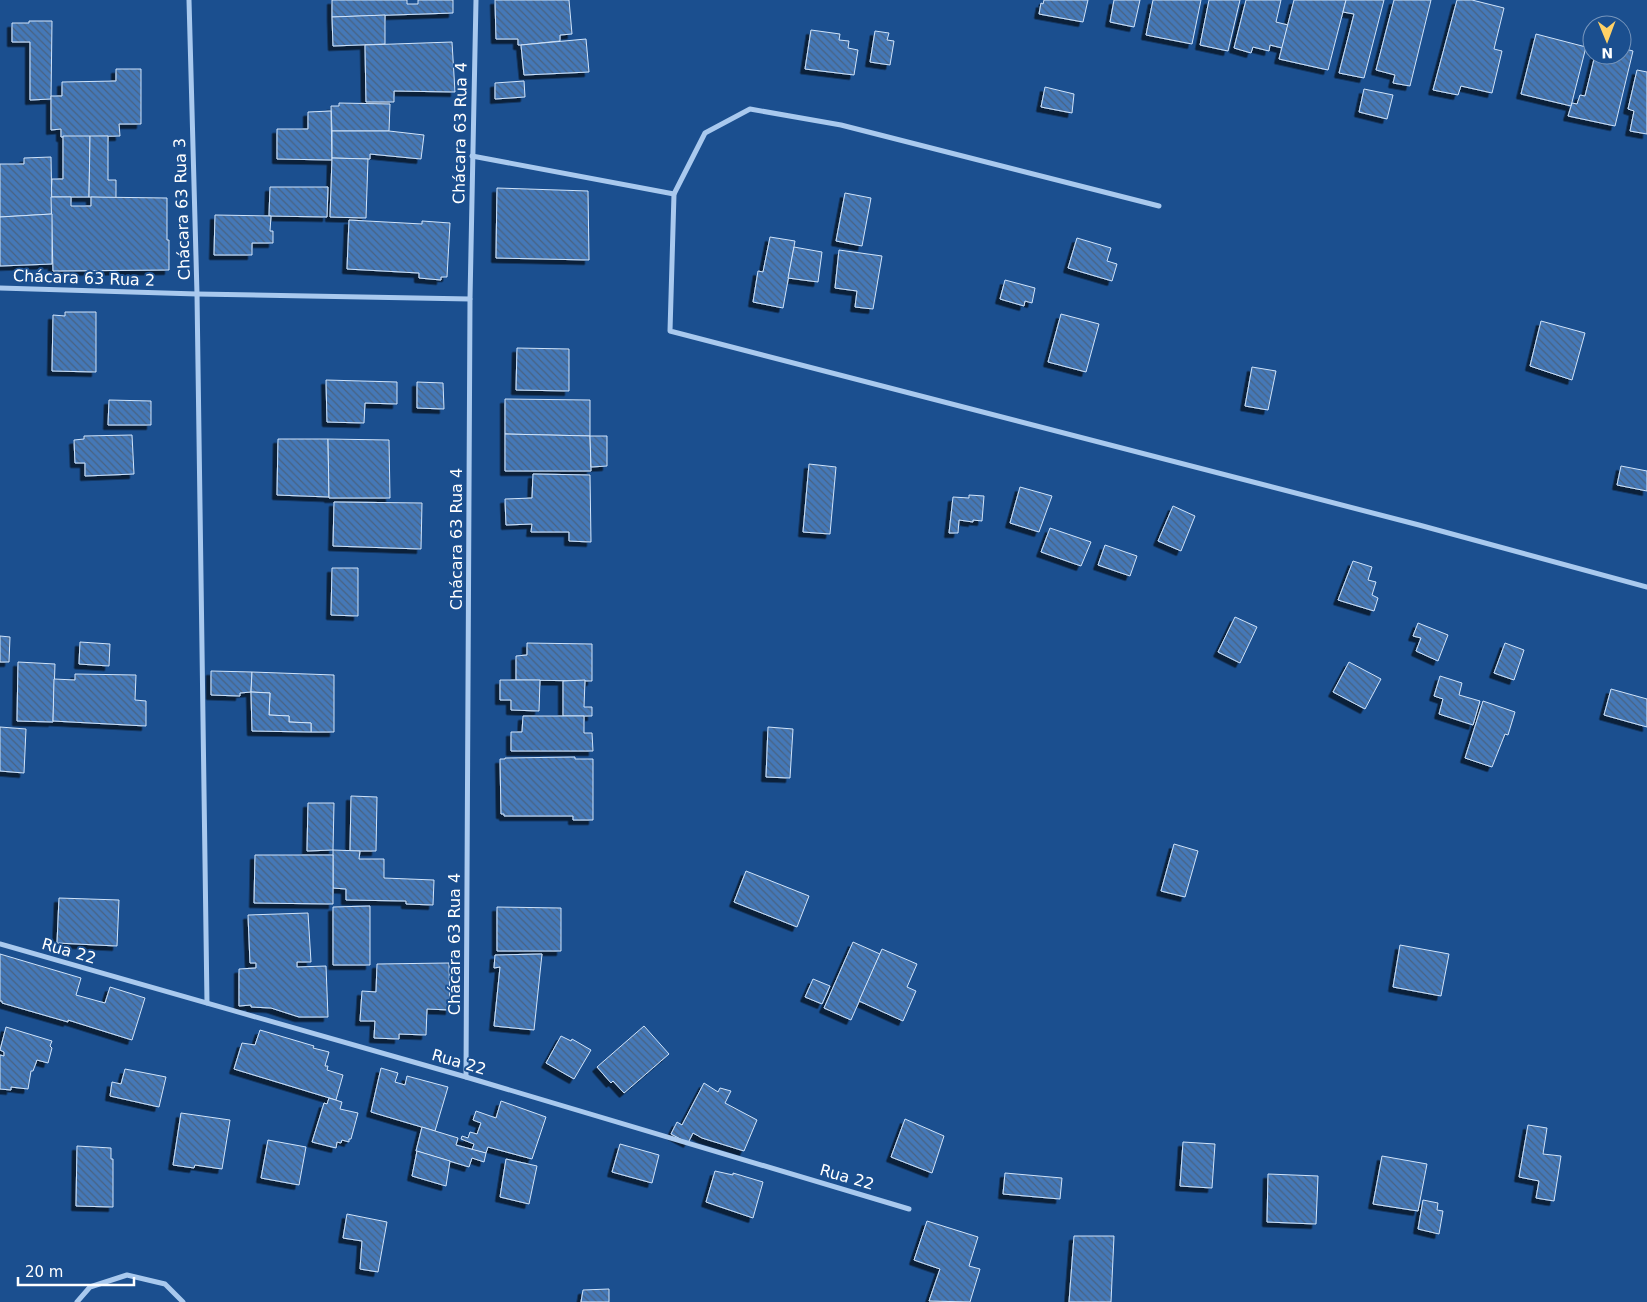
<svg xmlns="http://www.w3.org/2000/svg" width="1647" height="1302" font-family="'DejaVu Sans',sans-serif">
  <defs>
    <pattern id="building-back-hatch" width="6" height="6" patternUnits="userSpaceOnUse" patternTransform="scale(1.25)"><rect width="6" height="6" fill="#4478b7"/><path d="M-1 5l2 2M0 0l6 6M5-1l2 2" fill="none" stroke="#486282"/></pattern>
    <filter id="shadow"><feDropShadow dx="-4.5" dy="4.5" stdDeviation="0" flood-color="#0009"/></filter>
  </defs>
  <rect width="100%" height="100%" fill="#1b4f8f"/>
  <!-- building -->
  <g fill="url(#building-back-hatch)" stroke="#cfe3fa" filter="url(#shadow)">
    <path d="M332 0H407V4H418V0H453V13L332 17Z"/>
    <path d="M495 0H569L572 34 560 35V41L521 45H518V39H496Z"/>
    <path d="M1044 0H1088L1083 22 1039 14 1041 3 1043 4Z"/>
    <path d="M1114 0H1140L1134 27 1110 22Z"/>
    <path d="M1153 0H1201L1192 44 1146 35Z"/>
    <path d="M1209 0H1240L1228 51 1200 45Z"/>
    <path d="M1246 0H1281L1276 22 1288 25 1282 48 1270 45 1269 51 1253 47 1251 53 1234 48Z"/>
    <path d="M1294 0H1346L1328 70 1279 59Z"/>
    <path d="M1346 0H1384L1364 78 1339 73 1354 14 1343 12Z"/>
    <path d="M1394 0H1431L1410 86 1393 83 1395 75 1376 70Z"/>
    <path d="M1457 0H1472L1504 8 1494 49 1502 51 1492 93 1461 86 1458 95 1433 90Z"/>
    <path d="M385 15V44L333 46 332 17Z"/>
    <path d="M29 21H52L51 99 30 100V42H12V23H29Z"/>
    <path d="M811 30 840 34 839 40 849 41 848 48 858 50 854 75 805 69Z"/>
    <path d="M875 31 889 33 887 40 894 41 890 65 870 62Z"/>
    <path d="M1536 34 1586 47 1571 106 1521 94Z"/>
    <path d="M586 39 589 72 524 75 521 45Z"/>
    <path d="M452 42 455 92 394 91V102H366L365 45Z"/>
    <path d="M1622 48 1633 51 1615 126 1568 116 1572 103 1577 104 1580 95 1585 96 1595 55H1622Z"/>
    <path d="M116 69H141V124H119L120 136 61 137V129L51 130V96H62V82L116 81Z"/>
    <path d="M1637 70 1647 72V134L1630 131 1634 111 1628 109Z"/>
    <path d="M524 81 525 97 495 99V83Z"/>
    <path d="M1045 87 1074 94 1072 113 1041 107Z"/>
    <path d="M1364 89 1393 95 1387 119 1359 112Z"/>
    <path d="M339 103 390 104 389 131H332L331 106H339Z"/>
    <path d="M331 111 332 160 277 159V129H308V112Z"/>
    <path d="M332 131H389L424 135 421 159 370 154V159L332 158Z"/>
    <path d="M63 136H90L89 197H51L52 179H63Z"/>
    <path d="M90 136H108V180H116V198L89 197Z"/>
    <path d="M51 157 52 214 0 217V164H24V158Z"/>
    <path d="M332 158 368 159 366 218 330 217Z"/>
    <path d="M270 187H328L327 217 269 216Z"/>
    <path d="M497 188 588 191 589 260 496 258Z"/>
    <path d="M845 193 871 198 862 246 836 241Z"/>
    <path d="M51 197H71V206H91V197L167 198V240H169V270L53 271Z"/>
    <path d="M52 214V264L0 266V217Z"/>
    <path d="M215 215 271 216 270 231H273V243H252V255H214Z"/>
    <path d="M349 220 422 224V221L450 223 447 277H441V280L419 278V273L347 269Z"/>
    <path d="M770 237 795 241 783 308 753 302 758 271 763 272Z"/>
    <path d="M1077 238 1111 248 1107 261 1117 264 1112 281 1068 268Z"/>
    <path d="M794 247 822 252 818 282 788 278Z"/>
    <path d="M839 250 882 256 873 309 855 307 857 291 835 288Z"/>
    <path d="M1005 280 1035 288 1032 303 1025 301 1024 306 1000 299Z"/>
    <path d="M65 312H96V372L52 371 53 315 65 316Z"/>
    <path d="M1061 314 1099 324 1086 372 1048 362Z"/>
    <path d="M1541 321 1585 333 1572 380 1530 366Z"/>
    <path d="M517 348 569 349V391L516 390Z"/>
    <path d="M1252 367 1276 371 1268 410 1245 406Z"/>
    <path d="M326 380 397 382V404L365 403 364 423 327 422Z"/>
    <path d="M417 382 443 383 444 409 417 408Z"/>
    <path d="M505 399 590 400V436L505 434Z"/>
    <path d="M109 400 151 401V425H108Z"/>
    <path d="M505 434 590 436 591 471H505Z"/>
    <path d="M132 435 134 474 85 476V463H75L74 440 84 439V436Z"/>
    <path d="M590 436H607V466L591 467Z"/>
    <path d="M278 439H328L329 497 277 495Z"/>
    <path d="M328 439 389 440 390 498H329Z"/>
    <path d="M809 464 836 467 830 534 803 532Z"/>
    <path d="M1621 466 1647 471V491L1617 485Z"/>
    <path d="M533 474 590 475 591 542 569 541V532H531L532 524 506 525 505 499 532 498Z"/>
    <path d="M1020 487 1052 496 1039 532 1010 523Z"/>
    <path d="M969 495 984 496 982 521 973 520V522L959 520 958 533H949L953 497 969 498Z"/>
    <path d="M334 502 422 503 421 549 333 546Z"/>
    <path d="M1173 506 1195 516 1181 551 1158 541Z"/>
    <path d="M1050 528 1091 542 1081 566 1041 552Z"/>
    <path d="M1105 545 1137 556 1130 576 1098 565Z"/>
    <path d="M1353 561 1372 567 1368 580 1376 582 1372 595 1378 598 1374 611 1338 600Z"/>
    <path d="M332 568H358V616L331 615Z"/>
    <path d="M1235 617 1257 627 1240 663 1218 652Z"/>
    <path d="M1418 623 1448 635 1438 661 1416 651 1421 638 1413 636Z"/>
    <path d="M0 636 10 637 9 662H0Z"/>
    <path d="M80 642 110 644 109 666 79 664Z"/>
    <path d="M527 643 592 644V681L516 680V656L527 655Z"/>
    <path d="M1505 643 1524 650 1514 680 1494 673Z"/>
    <path d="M18 662 55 664 53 722 17 721Z"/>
    <path d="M1349 662 1381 679 1365 709 1333 692Z"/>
    <path d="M211 671 252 672 251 692 240 693V696L211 695Z"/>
    <path d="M252 672 334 675V732H311V723L289 722V716L269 715 270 693 251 692Z"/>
    <path d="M75 674 136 675 135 700 146 701V726L53 721 54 679 75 680Z"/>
    <path d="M1440 676 1462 683 1459 695 1480 701 1473 725 1439 714 1443 699 1434 696Z"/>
    <path d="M500 680H540L539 711 511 710V700H500Z"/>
    <path d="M585 680 584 707H592V716H563V681Z"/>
    <path d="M1611 689 1647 699V727L1604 715Z"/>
    <path d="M251 692 270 693 269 715 289 716V722L311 723V732L252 731Z"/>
    <path d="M1483 701 1515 712 1508 735 1505 734 1492 767 1465 758Z"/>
    <path d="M523 716H584V733H592L593 751H511V732H522Z"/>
    <path d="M0 727 26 729 24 773 0 771Z"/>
    <path d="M768 727 793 729 790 778 766 777Z"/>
    <path d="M575 757V759H593V820H573V816H504V814H501L500 759H505V758Z"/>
    <path d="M351 796 377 797 376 851H350Z"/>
    <path d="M308 803H334L333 850 307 851Z"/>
    <path d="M1174 844 1198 851 1185 897 1161 891Z"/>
    <path d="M333 850 360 851 359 859H384V878L434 880 433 905 406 904V901L346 900V889L333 888Z"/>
    <path d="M255 855H333V904L254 903Z"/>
    <path d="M746 871 809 896 797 927 734 902Z"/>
    <path d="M59 898 119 900 117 946 57 943Z"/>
    <path d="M370 906V965H333V907Z"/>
    <path d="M497 907 561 908V951H497Z"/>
    <path d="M308 913 311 962H297V967L326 966 328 1017H299L271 1008 251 1007V1005L239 1006V969L256 968V963H250L248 915Z"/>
    <path d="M853 942 880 954 851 1020 824 1008Z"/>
    <path d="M1400 945 1449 954 1441 996 1393 987Z"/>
    <path d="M882 949 917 964 907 987 916 991 903 1021 859 1001Z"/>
    <path d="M0 954 81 978 76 995 105 1003 110 987 145 998 132 1040 68 1020V1022L2 1003V1001H0Z"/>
    <path d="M542 954 534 1030 494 1026 500 967 494 968 495 955Z"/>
    <path d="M448 963H449L450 1010 427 1009 426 1035 399 1034V1039L374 1038 375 1021H360L362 991 376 992 377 964Z"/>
    <path d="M813 979 830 986 822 1004 805 997Z"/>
    <path d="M644 1026 669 1054 624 1093 613 1081 611 1083 597 1067Z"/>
    <path d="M6 1027 52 1041 50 1046 52 1048 48 1063 37 1060 33 1071H31L28 1089 11 1087V1090L0 1089V1055L4 1056V1052L0 1050Z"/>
    <path d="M260 1030 314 1046 313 1048 329 1052 325 1066H328L327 1070 343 1075 336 1100 234 1069 242 1043 255 1045Z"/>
    <path d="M561 1036 571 1041 572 1039 591 1050 574 1079 546 1063Z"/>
    <path d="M381 1068 398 1073 395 1082 405 1085 407 1076 448 1087 435 1131 371 1112Z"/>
    <path d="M125 1069 166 1077 159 1107 110 1096 112 1082 121 1084Z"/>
    <path d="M704 1083 718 1092 720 1088 731 1091 725 1103 757 1120 744 1151 702 1138 693 1133 688 1143 671 1134 677 1122 682 1125Z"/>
    <path d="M329 1098 342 1102 340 1109 358 1113 351 1139H349V1142L342 1140 341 1143 337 1142 336 1148 312 1142 324 1103 327 1104Z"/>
    <path d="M501 1101 546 1117 532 1159 488 1147 486 1153 472 1150 474 1144 461 1139 462 1136 468 1138 470 1132 477 1134 481 1123 473 1120 476 1111 496 1118Z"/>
    <path d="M181 1113 230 1120 222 1169 195 1165 194 1168 173 1165Z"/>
    <path d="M905 1119 944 1136 932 1173 891 1157Z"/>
    <path d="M1528 1125 1547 1128 1543 1154 1561 1156 1554 1201 1536 1198 1539 1181 1519 1177Z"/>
    <path d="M422 1127 458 1138 456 1145 486 1153 484 1162 472 1158 469 1167 416 1151Z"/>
    <path d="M268 1140 306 1147 299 1185 261 1178Z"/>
    <path d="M1183 1142 1215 1144 1212 1188 1180 1186Z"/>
    <path d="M620 1144 659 1155 652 1183 612 1172Z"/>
    <path d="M77 1146 111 1148V1159H113V1207L76 1206Z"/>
    <path d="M417 1151 450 1161 446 1186 412 1176Z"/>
    <path d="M1382 1156 1427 1164 1418 1211 1373 1204Z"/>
    <path d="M506 1159 537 1166 529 1204 500 1197Z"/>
    <path d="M715 1171 733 1175V1173L763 1182 753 1218 706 1202Z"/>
    <path d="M1005 1173 1062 1178 1060 1199 1003 1194Z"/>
    <path d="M1268 1174 1318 1176 1316 1224 1267 1222Z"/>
    <path d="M1423 1200 1438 1203 1437 1210 1443 1211 1439 1234 1418 1229Z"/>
    <path d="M347 1214 387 1222 378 1272 360 1269 362 1241 343 1238Z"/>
    <path d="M927 1221 978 1237 969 1266 980 1269 970 1302 929 1301 940 1269 914 1260Z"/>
    <path d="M1074 1236H1114L1111 1302H1069Z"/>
    <path d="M609 1289V1302H581L583 1290Z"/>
  </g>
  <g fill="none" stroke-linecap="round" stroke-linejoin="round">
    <!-- minor -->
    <g stroke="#a9c9ee" stroke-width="5">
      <path d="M189 0 197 294 207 1003"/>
      <path d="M472 156 674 194"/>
      <path d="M1159 206 841 125 750 109 705 133 674 194 670 331 1419 525 1647 587"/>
      <path d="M0 288 197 294 470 299"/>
      <path d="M0 944 466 1077 909 1209"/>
      <path d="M466 1077 470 299 476 0"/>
      <path d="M77 1302 90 1287 127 1275 165 1284 183 1302"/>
    </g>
  </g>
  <g text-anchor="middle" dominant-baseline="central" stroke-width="4" stroke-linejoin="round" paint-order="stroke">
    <!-- street labels -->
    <g font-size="16" fill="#fff" stroke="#1b4f8f">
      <text transform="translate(460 133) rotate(-89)">Chácara 63 Rua 4</text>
      <text transform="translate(182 209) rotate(-92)">Chácara 63 Rua 3</text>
      <text transform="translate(84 278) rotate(2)">Chácara 63 Rua 2</text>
      <text transform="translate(456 539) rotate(-90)">Chácara 63 Rua 4</text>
      <text transform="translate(454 944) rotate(-90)">Chácara 63 Rua 4</text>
      <text transform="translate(69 951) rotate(16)">Rua 22</text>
      <text transform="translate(459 1062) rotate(16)">Rua 22</text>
      <text transform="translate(847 1177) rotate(16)">Rua 22</text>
    </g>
  </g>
  <!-- north arrow -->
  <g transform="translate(1607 40) rotate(179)"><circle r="24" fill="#1b4f8f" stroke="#7695bc"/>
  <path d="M0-4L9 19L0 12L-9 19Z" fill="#ffd166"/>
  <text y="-8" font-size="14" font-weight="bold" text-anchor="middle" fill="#ffffff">N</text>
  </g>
  <!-- scale -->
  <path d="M18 1277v8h116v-8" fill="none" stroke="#ffffff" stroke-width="2.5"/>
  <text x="25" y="1277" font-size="15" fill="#ffffff" stroke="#1b4f8f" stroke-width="4" paint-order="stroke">20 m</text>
</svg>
